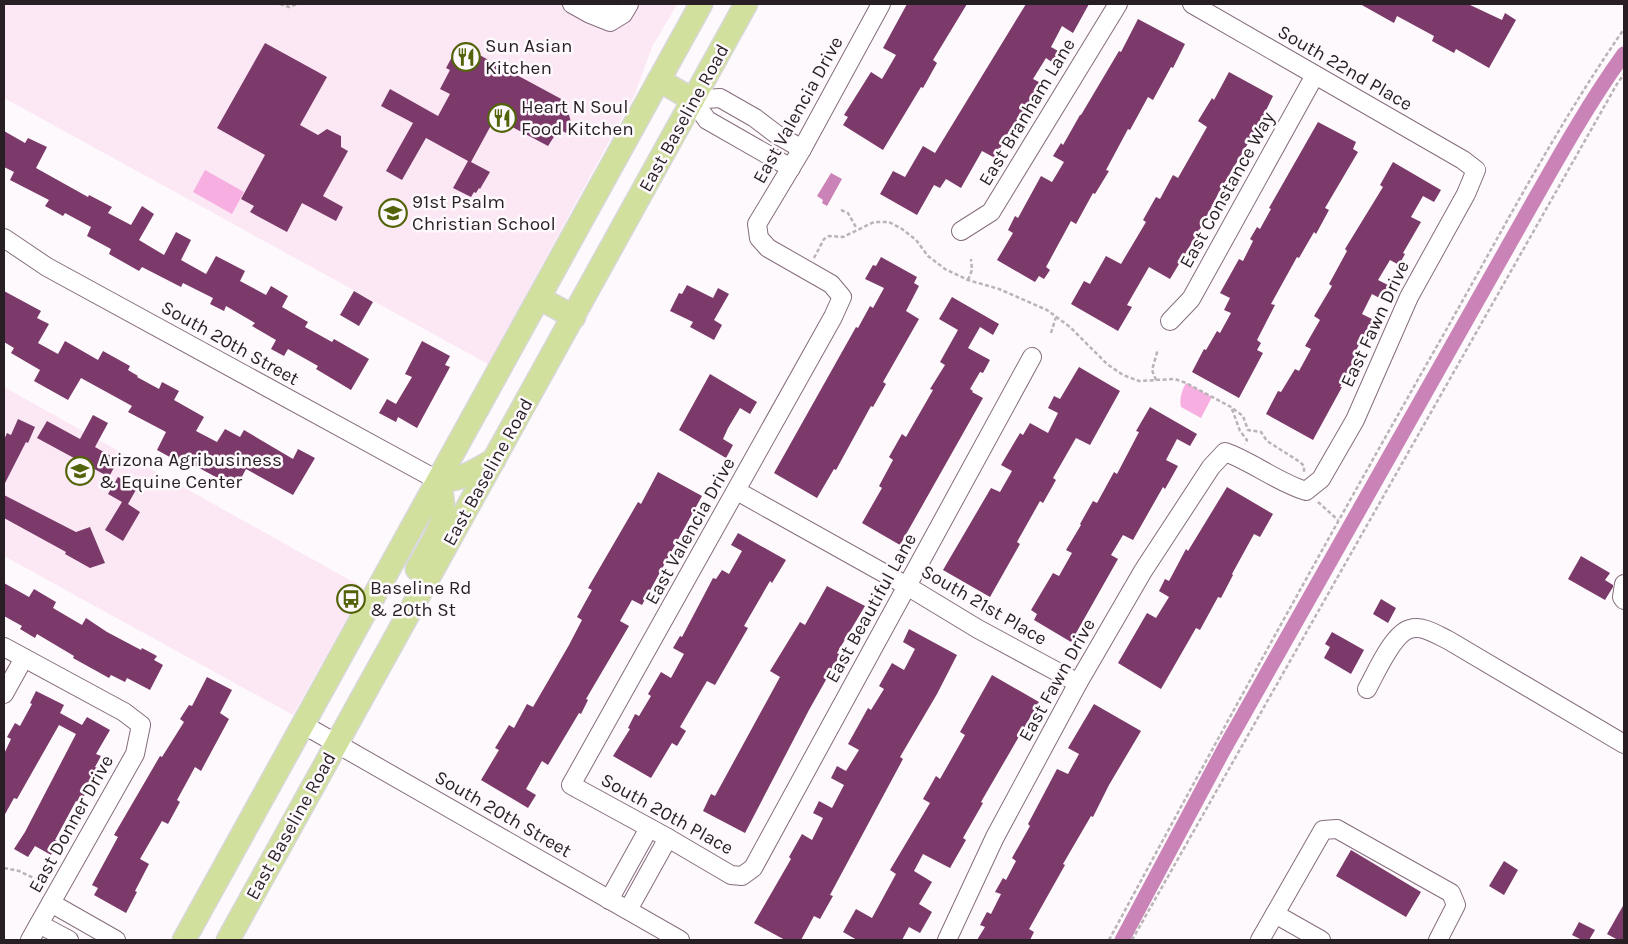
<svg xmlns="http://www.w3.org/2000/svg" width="1628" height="944" viewBox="0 0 1628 944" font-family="Karla,sans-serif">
	<rect width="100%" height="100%" fill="#fef9fc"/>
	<!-- built -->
	<g fill="#fce8f5">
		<path d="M4,4H677L652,47L635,94L488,364L4,98Z"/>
		<path d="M4,387L364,588L293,715L4,556Z"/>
	</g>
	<!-- green -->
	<g fill="#f7afe1">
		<path d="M205,170L244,192L232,214L193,192Z"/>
		<path d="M1186,383L1212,397L1201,418L1181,407C1179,399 1182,390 1186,383Z"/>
	</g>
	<!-- water -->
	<path fill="#ca83b6" d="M831,173L842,179L827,206L822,203L823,200L817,196Z"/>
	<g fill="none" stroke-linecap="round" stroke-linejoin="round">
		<!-- canal -->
		<path stroke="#ca83b6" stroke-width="15" d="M1122,940L1223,751L1528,211C1558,158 1588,104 1624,54"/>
	</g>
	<!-- building -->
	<g fill="#7b3a6a">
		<path d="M907,4H967L933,60L937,63L923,88L921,87L883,150L843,125L848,117L844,115L871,72L882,79L896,55L883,48Z"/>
		<path d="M1026,4H1089L1073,33L1062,26L1051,47L1060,52L1053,63L1046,58L1033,79L1041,83L1014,127L1012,126L995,158L982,151L961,188L946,179L940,188L934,185L917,215L880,194L893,171L905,177L923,146L935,153Z"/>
		<path d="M1360,4H1468L1502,20L1505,13L1516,20L1489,68L1456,49L1454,53L1432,41L1434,36L1397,16L1394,23Z"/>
		<path d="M1138,19L1185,44L1173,68L1171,67L1153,100L1148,97L1130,130L1128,129L1106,170L1109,171L1095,194L1093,193L1076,224L1071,221L1046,267L1050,270L1044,279L1039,276L1035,282L997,260L1013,233L1008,230L1015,216L1018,218L1041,176L1052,182L1064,162L1053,156L1061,143L1063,145L1080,115H1081L1119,51L1121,52Z"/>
		<path d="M265,43L327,77L300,125L318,135L327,129L341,136V147L348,151L323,196L343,207L336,221L302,203L287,232L250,212L254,206L241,199L265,155L217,128Z"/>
		<path d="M459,44L565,101L571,122L566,133L559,129L548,146L495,118L471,162L490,172L480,189L479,188L476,193L474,192L471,197L453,188L468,161L426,138L402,180L386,171L413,123L381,106L390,89L438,116L450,94L440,89L450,70L446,68Z"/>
		<path d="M1229,72L1273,96L1259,125L1219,192L1203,224L1170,279L1149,267L1127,305L1132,307L1118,331L1071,304L1084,281L1090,284L1106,256L1121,264L1146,222L1143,220L1156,197L1160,199L1173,175L1178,178L1207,127L1198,121L1212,98L1214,100Z"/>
		<path d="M1318,122L1356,142L1353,149L1358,152L1325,208L1329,210L1316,234L1314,232L1299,258L1297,257L1271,304L1275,305L1257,340L1261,343L1257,350L1263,353L1239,398L1192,372L1204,349L1206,350L1217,331L1220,333L1231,313L1224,310L1230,298L1220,293L1239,259L1243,261L1253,241L1250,239L1257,227L1260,229L1271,209L1269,208Z"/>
		<path d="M4,131L25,143L28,138L47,147L36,168L88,197L89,195L112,207L108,213L131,225L142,206L154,214L139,240L164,255L176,232L191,240L181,260L206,274L216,256L245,271L240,281L266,295L271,286L288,296L282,307L308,322L305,327L332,342L334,339L369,359L351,390L316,369L318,366L288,349L284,356L271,349L276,340L252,326L255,323L226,306L224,311L210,304L213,298L183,283L181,287L142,267L139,271L109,254L111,249L87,236L91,227L65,213L63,216L45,206L49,200L10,180L14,172L4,167Z"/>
		<path d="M1393,162L1441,190L1434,202L1423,196L1411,217L1421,222L1403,253L1405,254L1399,265L1390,260L1378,280L1390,286L1383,300L1372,294L1362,314L1374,320L1353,355L1356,357L1340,387H1342L1313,440L1266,414L1278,391L1281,392L1295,369L1299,371L1311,349L1305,346L1320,320L1314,316L1332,286L1329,284L1347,251L1345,249L1383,187L1380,185Z"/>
		<path d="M881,257L917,277L914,283L919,286L906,311L919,319L883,382L886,384L873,407L871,406L836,470L834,469L817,498L774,473L856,327L858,328L870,306L873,308L884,288L865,279L873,265L876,266Z"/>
		<path d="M687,285L713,298L718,288L729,294L714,320L722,325L714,340L690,327L693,322L670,311L679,293L682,294Z"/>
		<path d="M4,291L41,311L37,318L49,324L38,343L58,354L65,341L98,360L103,351L130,366L128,370L138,376L137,377L159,389L162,382L179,391L174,400L204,417L196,431L217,442L225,429L240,437L244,430L293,459L298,449L315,458L293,495L246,469L236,488L190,463L188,467L157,450L166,432L128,412L132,406L81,378L68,400L34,381L40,370L11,353L14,348L4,342Z"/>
		<path d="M354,291L373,302L359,326L340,315Z"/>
		<path d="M952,297L999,324L993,335L980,327L968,348L990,360L983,373L980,372L970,389L973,391L972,392L983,398L900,545L862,523L882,488L879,486L893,460L889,457L902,434L906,437L933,390L930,389L945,365L940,362L958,330L939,319Z"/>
		<path d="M422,341L450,356L445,365L450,367L417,428L398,417L396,422L379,413L387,399L396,404L412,377L405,374Z"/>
		<path d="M1079,367L1120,391L1090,445L1076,438L1053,478L1056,480L1043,503L1040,501L1017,542L1020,544L990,597L943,570L991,488L1000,492L1012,471L1001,465L1020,433L1023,435L1030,423L1048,433L1058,413L1048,408L1054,396L1060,399Z"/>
		<path d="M710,374L757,402L750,414L740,408L728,428L723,439L733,445L726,458L679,430Z"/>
		<path d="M1150,407L1197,434L1190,446L1177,439L1166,460L1178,466L1165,489L1163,487L1133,540L1123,535L1111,555L1118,559L1071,642L1034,620L1037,614L1031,610L1053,573L1059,576L1072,553L1066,550L1081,525L1080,524L1093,501L1097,503L1114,472L1117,474L1139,432L1136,431Z"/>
		<path d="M93,415L108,423L95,447L118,460L109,477L37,438L47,421L80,439Z"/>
		<path d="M18,419L35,427L28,443L26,442L4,485V440L7,433L11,435Z"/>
		<path d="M658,472L702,496L642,605L632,600L620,621L629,626L586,699L588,700L581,714L579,713L548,765L542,761L526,789L536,795L528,808L481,780L499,750L495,748L509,725L514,728L527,704L533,707L569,645L582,620L577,617L592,590L588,588L638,502L641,504Z"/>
		<path d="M118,477L137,488L128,504L140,512L123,541L105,530L122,502L108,494Z"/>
		<path d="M1227,487L1273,514L1260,537L1254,534L1232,574L1233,575L1221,598L1218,597L1200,630L1196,628L1161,689L1118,663L1147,613L1156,618L1169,597L1159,591L1165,579L1169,581L1186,549L1188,551Z"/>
		<path d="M4,495L76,532L90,527L105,563L90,568L65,554L66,552L4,518Z"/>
		<path d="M738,533L786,560L772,583L770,581L744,626L748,628L715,685L707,681L680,727L686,731L677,746L672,743L651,778L613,756L630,729L628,728L635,714L639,716L651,696L648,694L661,672L671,678L684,654L673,648L680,636L682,637L713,578L716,579L722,570L729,574L742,551L731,545Z"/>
		<path d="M1581,556L1610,573L1605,580L1613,585V587L1605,600L1568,579Z"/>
		<path d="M4,583L29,597L34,589L56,602L53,608L82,625L86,618L107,632L141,650L142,648L157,656L154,660L163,665L150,690L127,678L125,682L111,675L109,678L73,658L74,656L37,634L35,638L20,629L22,626L4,616Z"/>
		<path d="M827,586L865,606L837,653L840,655L809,710L745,833L703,811L711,794L715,796L721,785L780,677L770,671L800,622L805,625Z"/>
		<path d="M1381,599L1396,608L1388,623L1373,614Z"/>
		<path d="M909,629L957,655L937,694L900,757L903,759L830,895L833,896L820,919L814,916L801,940H785L754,923L791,859L789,857L802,834L812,840L823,818L813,813L819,801L832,808L844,785L831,778L837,766L846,771L859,750L848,744L868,708L871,710L884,689L879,686L892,663L904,670L915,649L903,642Z"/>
		<path d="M1332,632L1364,650L1351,674L1324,658L1330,647L1325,644Z"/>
		<path d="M992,675L1039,702L981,802L983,803L963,838L966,840L950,868L923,854L914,871L932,882L919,904L932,912L920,933L909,927L902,940H857L843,932L856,909L872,918L896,874L890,870L930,803L923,799L936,776L940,779L965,735L960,732Z"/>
		<path d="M207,677L232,690L220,713L229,719L201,771L195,767L177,800L180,802L168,824L162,821L140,859L149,864L135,891L137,892L126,913L94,895L98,888L92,885L118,837L114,835L160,756L162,757L184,722L180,719L189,705L192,706Z"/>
		<path d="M36,691L64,705L60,713L82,725L87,717L110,730L96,754L101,756L95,767L99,769L80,803L76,801L55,840L59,842L51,855L35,846L28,857L14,849L25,832L76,734L59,725L17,799L14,798L4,816V754L11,739L7,737L15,723L20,726L32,704L30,703Z"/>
		<path d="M1094,704L1141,731L1109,785L1093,817L1091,816L1063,864L1065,865L1029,929L1034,932L1030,940H977L985,927L980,925L987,912L991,914L1001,894L995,892L1003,878L1006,880L1016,861L1012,858L1030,826L1028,824L1057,769L1068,774L1079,754L1068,748Z"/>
		<path d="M1351,850L1421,892L1406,917L1336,876Z"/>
		<path d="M1504,861L1518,870L1504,895L1489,886Z"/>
		<path d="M1624,904V940H1618L1607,934Z"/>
		<path d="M1579,922L1595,930L1589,940H1582L1572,935Z"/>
	</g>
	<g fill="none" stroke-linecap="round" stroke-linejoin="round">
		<defs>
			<g id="minor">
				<path d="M572,4L590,14L610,22L623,14L629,4"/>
				<path d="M598,4L602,5L609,4"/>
				<path d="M881,4L802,149L757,224L759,238L768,248L831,284L842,297L833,317L571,785L668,838L731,875L742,876L753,868L1032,357"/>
				<path d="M791,168L707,120L693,100L720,98L755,118L776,134L802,149"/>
				<path d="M961,231L991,212L1118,4"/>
				<path d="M4,238L47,267L439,481"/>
				<path d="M1170,321L1191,299L1315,75"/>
				<path d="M737,491L907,586L978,629L1078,683"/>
				<path d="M1624,584L1622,597L1624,600"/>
				<path d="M4,647L124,712L141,725L135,754L30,940"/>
				<path d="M1367,689C1376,673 1393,633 1410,629C1423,625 1437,635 1448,640L1624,744"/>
				<path d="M4,694L24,658"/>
				<path d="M304,725L680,940"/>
				<path d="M609,900L649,828"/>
				<path d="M51,903L116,940"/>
				<path d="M628,910L668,838"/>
				<path d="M1275,914L1321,940"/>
				<path d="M39,924L69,940"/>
				<path d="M947,940L995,837L1078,683L1143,571L1211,467L1225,452C1253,462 1277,482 1306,491L1321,479L1355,420L1409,297L1466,194L1476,170L1463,160L1192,4"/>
				<path d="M1260,940L1323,830L1337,829L1451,893L1456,905L1438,940"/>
			</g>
			<g id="major">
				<path d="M659,80L693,100"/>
				<path d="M539,298L574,317"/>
				<path d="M417,569C426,552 441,532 443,512C444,502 441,491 439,481C460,481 476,470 494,460"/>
				<path d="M184,940L701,4"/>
				<path d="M228,940L746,4"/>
			</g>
		</defs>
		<!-- minor casing -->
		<use href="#minor" stroke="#856d7d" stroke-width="20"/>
		<!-- major casing -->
		<use href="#major" stroke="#d8d7d8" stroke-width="25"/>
		<!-- path -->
		<g stroke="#bab4b8" stroke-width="2.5" stroke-dasharray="4 2.5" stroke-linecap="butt">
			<path d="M280,4L289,7L297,4"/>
			<path d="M841,210L848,213L857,229"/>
			<path d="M814,258L824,239L829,236L843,237L874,222H889L902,229L916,240L928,256L945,269L968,280L999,289L1047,310L1070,327L1107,364L1123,375L1139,381L1175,379L1186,383L1231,407L1243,416L1248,430L1261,432L1267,441L1300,462L1304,466V472"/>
			<path d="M968,280L972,270L971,259"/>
			<path d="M1051,333L1056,317"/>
			<path d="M1156,380L1152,370L1158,349"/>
			<path d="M1232,409L1240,431L1247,440L1245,444"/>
			<path d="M1318,502L1338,520"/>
			<path d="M4,868L19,871L44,883"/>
			<path d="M1109,940C1216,741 1325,543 1437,346C1498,239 1554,130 1624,29"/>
			<path d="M1132,940L1617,84L1624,74"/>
		</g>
		<!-- minor -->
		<use href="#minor" stroke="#fff" stroke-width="18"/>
		<!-- major -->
		<use href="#major" stroke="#d1e19d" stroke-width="22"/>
	</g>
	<!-- icons -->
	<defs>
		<symbol id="restaurant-ring" viewBox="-11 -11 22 22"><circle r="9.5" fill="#fef9fc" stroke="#536309" stroke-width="1.5"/><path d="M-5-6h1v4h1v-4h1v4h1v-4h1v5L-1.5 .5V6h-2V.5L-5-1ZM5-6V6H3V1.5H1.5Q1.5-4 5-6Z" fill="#536309"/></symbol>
		<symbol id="school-ring" viewBox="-11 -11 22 22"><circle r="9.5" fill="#fef9fc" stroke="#536309" stroke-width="1.5"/><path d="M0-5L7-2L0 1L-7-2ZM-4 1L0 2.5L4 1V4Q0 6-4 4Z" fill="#536309"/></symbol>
		<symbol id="bus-ring" viewBox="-11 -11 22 22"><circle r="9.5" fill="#fef9fc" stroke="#536309" stroke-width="1.5"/><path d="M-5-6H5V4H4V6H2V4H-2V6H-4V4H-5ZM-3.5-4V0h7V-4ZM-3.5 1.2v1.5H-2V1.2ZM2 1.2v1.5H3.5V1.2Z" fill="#536309"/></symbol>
	</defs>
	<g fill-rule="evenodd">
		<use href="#restaurant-ring" x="450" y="41" width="32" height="32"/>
		<use href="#restaurant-ring" x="486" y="102" width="32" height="32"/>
		<use href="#school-ring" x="377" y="197" width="32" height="32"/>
		<use href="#school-ring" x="64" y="455" width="32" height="32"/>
		<use href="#bus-ring" x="335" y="583" width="32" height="32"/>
	</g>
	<g text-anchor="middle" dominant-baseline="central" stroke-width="5" stroke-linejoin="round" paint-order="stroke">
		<!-- poi labels -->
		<g font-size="19" fill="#281f25" stroke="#fef9fc" text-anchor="start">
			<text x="485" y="46">Sun Asian<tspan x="485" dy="22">Kitchen</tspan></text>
			<text x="521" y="107">Heart N Soul<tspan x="521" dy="22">Food Kitchen</tspan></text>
			<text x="412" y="202">91st Psalm<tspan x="412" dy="22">Christian School</tspan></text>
			<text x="99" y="460">Arizona Agribusiness<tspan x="99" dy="22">&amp; Equine Center</tspan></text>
			<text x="370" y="588">Baseline Rd<tspan x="370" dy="22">&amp; 20th St</tspan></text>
		</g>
		<!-- street labels -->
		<g font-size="19" fill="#281f25" stroke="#fef9fc">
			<text transform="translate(1345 68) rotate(30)">South 22nd Place</text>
			<text transform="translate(798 110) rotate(-61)">East Valencia Drive</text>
			<text transform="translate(1027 112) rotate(-59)">East Branham Lane</text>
			<text transform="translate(684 118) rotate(-61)">East Baseline Road</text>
			<text transform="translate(1227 190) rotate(-61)">East Constance Way</text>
			<text transform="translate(1375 324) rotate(-65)">East Fawn Drive</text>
			<text transform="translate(230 343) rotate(29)">South 20th Street</text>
			<text transform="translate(488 472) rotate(-61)">East Baseline Road</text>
			<text transform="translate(690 531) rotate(-61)">East Valencia Drive</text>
			<text transform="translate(984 605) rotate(30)">South 21st Place</text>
			<text transform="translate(871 608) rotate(-61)">East Beautiful Lane</text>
			<text transform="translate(1057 680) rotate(-61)">East Fawn Drive</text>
			<text transform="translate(503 814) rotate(30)">South 20th Street</text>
			<text transform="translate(667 814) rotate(29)">South 20th Place</text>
			<text transform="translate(71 824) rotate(-61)">East Donner Drive</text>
			<text transform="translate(291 826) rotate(-61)">East Baseline Road</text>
		</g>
	</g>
	<!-- border -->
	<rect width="1628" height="944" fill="none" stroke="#281f25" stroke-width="10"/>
</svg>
